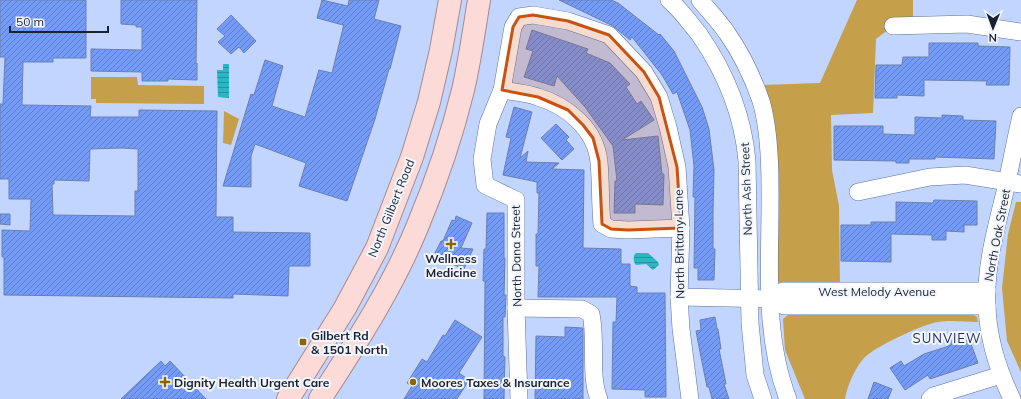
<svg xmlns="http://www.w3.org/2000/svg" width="1021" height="399" viewBox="0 0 1021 399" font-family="Mulish,sans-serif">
	<defs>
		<pattern id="water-rules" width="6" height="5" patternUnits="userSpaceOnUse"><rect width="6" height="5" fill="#2ab6c3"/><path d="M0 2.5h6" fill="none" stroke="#23949f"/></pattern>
		<pattern id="building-hatch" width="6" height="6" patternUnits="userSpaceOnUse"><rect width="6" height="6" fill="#739bf7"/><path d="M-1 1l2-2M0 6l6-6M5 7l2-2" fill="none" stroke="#5e7ec9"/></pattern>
	</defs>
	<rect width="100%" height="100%" fill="#c1d5ff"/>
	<!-- green -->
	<g fill="#c59f4a">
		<path d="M857,0H913V25L893,26L876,39L873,113L831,115L832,170L839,206L840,286L782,285L777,280L762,85L820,83Z"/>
		<path d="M91,77H137L138,85L204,86V104L96,103V99H91Z"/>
		<path d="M224,111L239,119L231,145L223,143Z"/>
		<path d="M1016,202H1021V372L1007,341L1002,288L1008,234Z"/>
		<path d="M971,313L977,317L978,322C965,322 950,320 938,322C923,324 874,347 864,358C855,368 847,386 845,399H805L785,350L783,319L788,315Z"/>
	</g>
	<!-- water -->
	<g fill="url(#water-rules)">
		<path d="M223,64H229V98L218,97L217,70H223Z"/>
		<path d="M636,253H648L658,262L659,265L653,270L646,264L636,265C633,262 633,255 636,253Z"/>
	</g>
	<!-- building -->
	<g fill="url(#building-hatch)" stroke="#6a80af" fill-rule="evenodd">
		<path d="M0,0H86V58H53V62H23L22,105L91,106L90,117H139V110L217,111L216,217H233V232L310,233V266H289L288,296L233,294V298L4,295V257H2V230L30,231L31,199H9V179H0V104H3L5,57H0ZM122,148L138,149V191H135V216L53,215L52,184H54V180L89,181L90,149Z"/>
		<path d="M121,0H197L196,64L197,63V80L168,79V81H142V72L91,71V49L142,50V27H136V25L121,24Z"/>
		<path d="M322,0L348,6L349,0H379L374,19L401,26L390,69H389L375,119L347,201L299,186L306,163L255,144L251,156V187L223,186L251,94L254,95L265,60L283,66L272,106L305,117L319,70L332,73L344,24L343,25L317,18Z"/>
		<path d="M559,0H611L618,3L659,35L660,34L674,51L702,107L709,129L714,170L713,212V249H715L714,280H698V268H694L695,197H693L694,166L690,130L677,92L673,94L662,75L632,37L630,40L613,26Z"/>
		<path d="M231,15L256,41L244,53L239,47L231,54L218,42L225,36L217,29Z"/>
		<path d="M532,30L588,49L586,53L610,63L630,84L626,87L637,104L641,101L654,120L622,140L658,136L662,174H664L663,205L635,204V213H614L615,181H617L613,146L585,107L557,76L554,86L524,77L533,51L526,49Z"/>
		<path d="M929,43H978V46L1010,47L1009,85H986L987,81L924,80V96L897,95V98H875L876,65H902L903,57H929Z"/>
		<path d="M514,107L532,112L520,158L528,151L526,162L559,163L552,169L584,170L583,248L621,249V264H630V286L637,287V293H665L666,397H645V390L612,389L613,322H616L617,297H538L539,266H536V234H538L539,193H537V182L503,175L511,138L506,137Z"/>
		<path d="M942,115L963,116V120L996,121L994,159L935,157V159H909V163H896V161L834,160V126H883V134L915,135V117L942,118Z"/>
		<path d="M556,124L569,137L566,140L574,149L562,160L541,138Z"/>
		<path d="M934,200L977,201V225H964V232L946,231V240H932V235L891,234V262L841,261V225H871V222H896V202L933,203Z"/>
		<path d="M487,213H504V258H505L504,295H506L505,317H503V356L505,357L504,399H484L485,281H483L484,249H486Z"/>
		<path d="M0,214H10V225L0,224Z"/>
		<path d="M456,216L472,223L461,248L473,249L464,269L438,258L439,255L435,253L441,241H443L452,220L455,221Z"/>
		<path d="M715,317L717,329H718L721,349H719L726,384H724L729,399H712L709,387H707L700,352L696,331L701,330L700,320Z"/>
		<path d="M455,320L482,337L459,373L469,380L457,399H404L412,386L407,383L422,359L427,362L443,335L445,336Z"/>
		<path d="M565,327L583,328V399H535L536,336L565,337Z"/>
		<path d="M967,333L978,363L930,379L928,375L905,390L890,368L901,361L904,366L924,354L949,346L946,340Z"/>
		<path d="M161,361L165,366L170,361L206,399H121Z"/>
		<path d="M874,382L892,389L888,399H868Z"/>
	</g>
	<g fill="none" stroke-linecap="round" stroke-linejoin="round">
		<defs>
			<g id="minor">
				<path d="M669,0C681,10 689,22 699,34C726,73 743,115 747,161L750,323L755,375L763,399"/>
				<path d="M700,0C709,11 719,21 727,33C741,53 753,78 761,101C769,128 770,160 770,188C771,258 762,332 788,399"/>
				<path d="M893,26L967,24L1021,32"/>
				<path d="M502,90C514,92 527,93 538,97C568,106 596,130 599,162C601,183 600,203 602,224L611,229L628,230L681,228"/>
				<path d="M858,192L930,177L965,175L1021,184"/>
				<path d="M679,297L770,299L784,306H987"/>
				<path d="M770,299L783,291H987"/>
				<path d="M516,308L582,309L591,314C597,341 589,375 599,399"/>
				<path d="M519,399L516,308V200L485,185L482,159L488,124L502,90L513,27L519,17L533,15L568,21L609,35L644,72L659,97L668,127L677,167L681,228L679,297L681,329L690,399"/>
				<path d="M930,399L933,396L1001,375"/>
				<path d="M1012,399C998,370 988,339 987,306C985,269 995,232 1004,196C1010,169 1015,142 1021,116"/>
			</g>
			<g id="major">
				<path d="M288,399L345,308L377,248L412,157L429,102L441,50L450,0"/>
				<path d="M320,399C356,343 393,287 418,225C436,182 452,135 463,90C470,60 474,30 479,0"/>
			</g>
		</defs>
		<!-- minor casing -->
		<use href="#minor" stroke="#5c71a0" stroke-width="18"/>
		<!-- major casing -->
		<use href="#major" stroke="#ab898d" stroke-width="24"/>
		<!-- minor -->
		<use href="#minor" stroke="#fff" stroke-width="17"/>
		<!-- major -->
		<use href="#major" stroke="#fbdad7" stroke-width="22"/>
	</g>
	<!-- marked area -->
	<path fill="#c95112" fill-opacity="0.2" stroke="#c95112" stroke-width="3" stroke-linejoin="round" d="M533,15L568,21L609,35L644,72L659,97L677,167L681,228L628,230L611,229L602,224L599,161L593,138L583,125L568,110L538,97L502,90L513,27L519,17Z"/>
	<!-- markers -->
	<g fill="#896603" stroke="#f3f6fb" stroke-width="1.5">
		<path d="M449 238h4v4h4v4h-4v4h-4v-4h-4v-4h4z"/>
		<rect x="299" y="338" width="8" height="8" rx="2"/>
		<path d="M163 376h4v4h4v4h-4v4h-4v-4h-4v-4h4z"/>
		<circle cx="413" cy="382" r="4"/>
	</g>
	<g text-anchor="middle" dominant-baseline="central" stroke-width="4" stroke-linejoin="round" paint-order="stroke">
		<!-- street labels -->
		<g font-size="12" fill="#192235" stroke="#f3f6fb">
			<text transform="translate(746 189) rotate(-92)">North Ash Street</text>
			<text transform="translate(391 208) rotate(-68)">North Gilbert Road</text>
			<text transform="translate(997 235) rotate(-79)">North Oak Street</text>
			<text transform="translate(679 244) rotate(-91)">North Brittany Lane</text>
			<text transform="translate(516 256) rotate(-91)">North Dana Street</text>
			<text x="877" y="291">West Melody Avenue</text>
		</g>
		<!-- poi labels -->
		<g font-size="12" font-weight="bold" fill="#192235" stroke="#f3f6fb" text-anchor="start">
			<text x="451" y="258" text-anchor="middle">Wellness<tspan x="451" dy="14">Medicine</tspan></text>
			<text x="311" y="335">Gilbert Rd<tspan x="311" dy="14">&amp; 1501 North</tspan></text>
			<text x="174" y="382">Dignity Health Urgent Care</text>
			<text x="421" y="382">Moores Taxes &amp; Insurance</text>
		</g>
		<!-- neighbourhood labels -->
		<g font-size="13" letter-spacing="1" fill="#20325c" stroke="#f3f6fb">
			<text x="947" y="338">SUNVIEW</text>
		</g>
	</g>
	<!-- north arrow -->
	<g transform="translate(993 28) rotate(181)" stroke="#f3f6fb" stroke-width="3" paint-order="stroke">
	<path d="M0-3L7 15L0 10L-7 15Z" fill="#192235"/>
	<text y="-6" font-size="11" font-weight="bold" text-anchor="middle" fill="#192235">N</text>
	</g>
	<!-- scale -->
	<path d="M10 26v6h98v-6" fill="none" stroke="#192235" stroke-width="2"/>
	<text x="16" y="26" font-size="12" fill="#192235" stroke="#f3f6fb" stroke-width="3" paint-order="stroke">50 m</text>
</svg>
